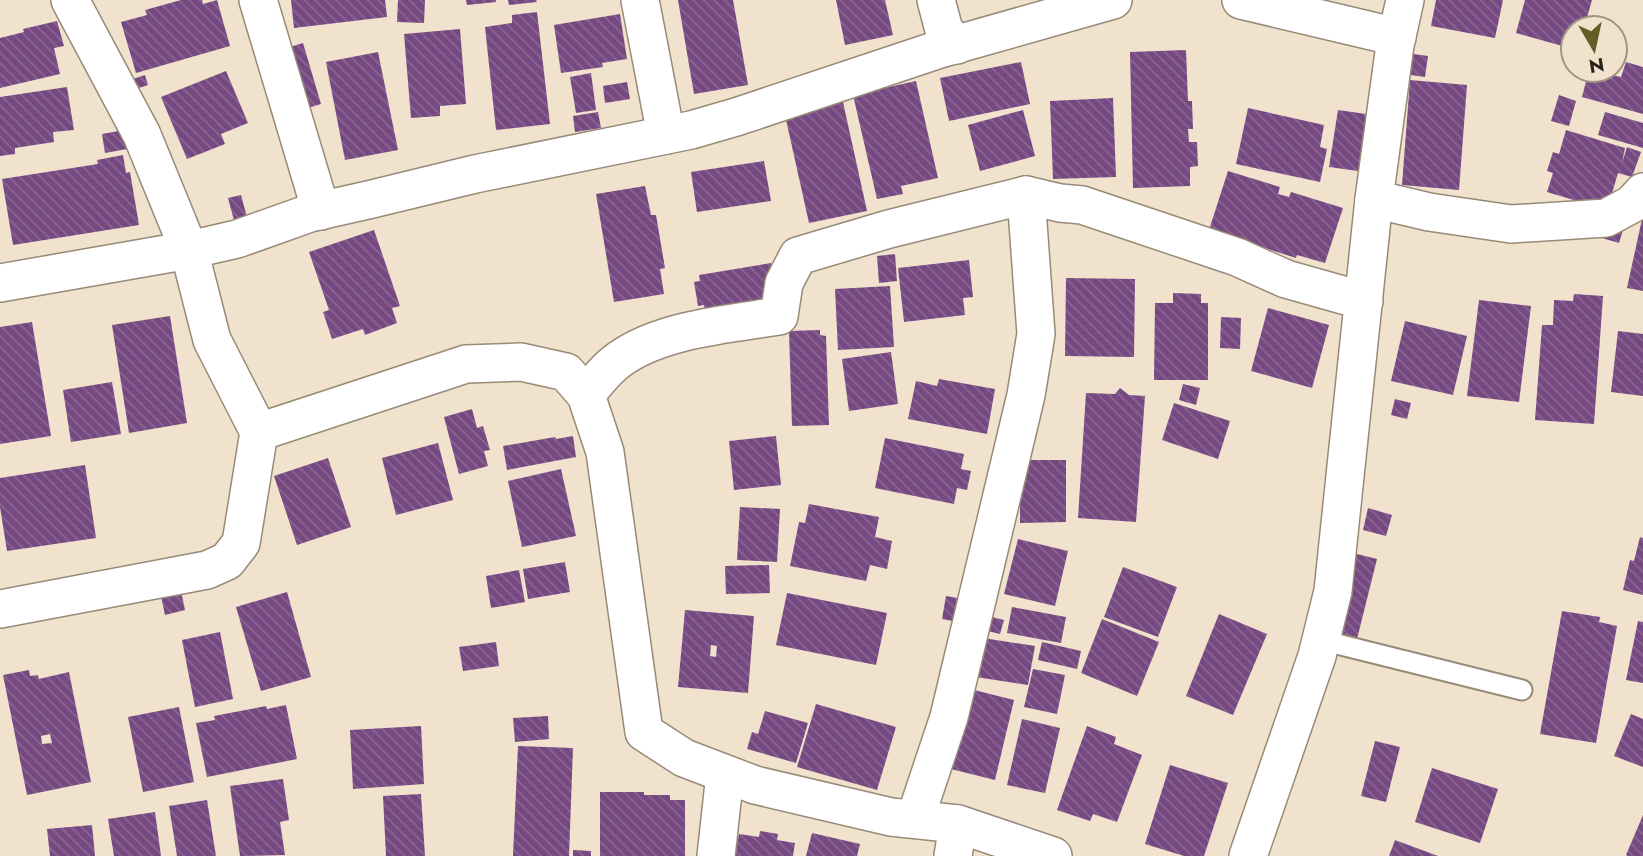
<svg xmlns="http://www.w3.org/2000/svg" width="1643" height="856" viewBox="0 0 1643 856" font-family="Jost,sans-serif">
	<defs>
		<pattern id="building-back-hatch" width="6" height="6" patternUnits="userSpaceOnUse" patternTransform="scale(1.75)"><rect width="6" height="6" fill="#774982"/><path d="M-1 5l2 2M0 0l6 6M5-1l2 2" fill="none" stroke="#896690"/></pattern>
	</defs>
	<rect width="100%" height="100%" fill="#f0e2cd"/>
	<!-- building -->
	<g fill="url(#building-back-hatch)" fill-rule="evenodd">
		<path d="M181,0H202L203,4L217,0L230,46L136,73L121,22L147,15L145,10Z"/>
		<path d="M291,0H385L387,17L294,28Z"/>
		<path d="M398,0H425L424,23L397,22Z"/>
		<path d="M466,0H496V2L467,5Z"/>
		<path d="M508,0H536L537,2L509,5Z"/>
		<path d="M678,0H733L748,85L694,94Z"/>
		<path d="M836,0H885L893,35L845,45Z"/>
		<path d="M1436,0H1503L1495,38L1431,26Z"/>
		<path d="M1525,0H1592L1584,28H1573V49L1516,33Z"/>
		<path d="M537,12L550,124L496,130L485,27L512,23V15Z"/>
		<path d="M620,14L627,59L602,63L603,67L561,73L554,25Z"/>
		<path d="M57,21L64,46L54,48L60,74L0,88V38L24,32L23,29Z"/>
		<path d="M460,29L466,104L440,106V116L411,118L404,34Z"/>
		<path d="M303,43L321,104L298,111L280,50Z"/>
		<path d="M1186,50L1188,101H1192L1193,129H1188L1189,142H1197L1198,166L1190,167V186L1133,188L1130,52Z"/>
		<path d="M378,52L398,150L345,160L326,62Z"/>
		<path d="M1406,53L1428,56L1425,77L1403,74Z"/>
		<path d="M1021,62L1030,104L949,121L940,78Z"/>
		<path d="M1626,62L1643,67V114L1582,97L1589,70L1621,77Z"/>
		<path d="M226,71L248,123L221,134L225,144L187,159L161,97Z"/>
		<path d="M591,73L596,110L576,113L570,77Z"/>
		<path d="M145,75L148,85L136,89L133,79Z"/>
		<path d="M1410,80L1467,85L1459,190L1402,185Z"/>
		<path d="M916,81L938,178L901,186L903,194L877,199L853,95Z"/>
		<path d="M627,82L630,99L605,103L603,86Z"/>
		<path d="M67,87L74,130L53,132L54,142L15,148V154L0,156V97Z"/>
		<path d="M1559,95L1576,101L1569,126L1551,121Z"/>
		<path d="M1113,98L1116,177L1053,179L1050,101Z"/>
		<path d="M843,102L867,211L809,223L785,115Z"/>
		<path d="M1248,108L1324,125L1320,147L1327,149L1320,182L1236,164Z"/>
		<path d="M1023,110L1035,156L980,171L968,125Z"/>
		<path d="M1338,110L1373,115L1365,172L1329,167Z"/>
		<path d="M598,112L601,128L575,132L573,116Z"/>
		<path d="M1605,112L1643,123V148L1598,135Z"/>
		<path d="M124,130L127,149L105,153L102,134Z"/>
		<path d="M1566,130L1625,148L1622,163L1627,147L1641,152L1632,177L1618,173L1607,210L1547,192L1553,173L1547,171L1553,152L1559,154Z"/>
		<path d="M123,155L126,173L130,172L139,225L13,245L2,179L98,164L97,160Z"/>
		<path d="M764,161L771,201L697,212L691,172Z"/>
		<path d="M1228,171L1280,187L1278,194L1289,197L1291,192L1343,208L1325,263L1297,255L1296,258L1209,230Z"/>
		<path d="M645,186L651,215H656L665,268L660,269L664,294L614,302L596,194Z"/>
		<path d="M241,195L248,221L235,224L228,198Z"/>
		<path d="M1642,219L1643,220V291L1627,288Z"/>
		<path d="M1624,227L1619,243L1595,236Z"/>
		<path d="M374,230L400,306L392,308L397,323L365,335L363,329L332,339L323,312L329,310L309,252Z"/>
		<path d="M895,254L897,281L879,283L877,256Z"/>
		<path d="M969,260L973,297L963,298L965,315L904,322L898,268Z"/>
		<path d="M771,263L777,301L705,313L704,305L698,306L694,282L700,281L699,275Z"/>
		<path d="M1066,278L1135,279L1134,357L1065,356Z"/>
		<path d="M890,286L894,347L838,350L835,289Z"/>
		<path d="M1173,293L1201,294V303H1208V380H1154L1155,303H1173Z"/>
		<path d="M1574,294L1603,296L1594,424L1535,420L1542,325H1553L1554,300L1573,301Z"/>
		<path d="M1479,300L1531,306L1519,402L1467,396Z"/>
		<path d="M1268,308L1329,325L1312,388L1251,371Z"/>
		<path d="M170,316L187,423L129,433L112,325Z"/>
		<path d="M1221,317L1241,318L1240,349L1220,348Z"/>
		<path d="M1405,321L1467,336L1453,395L1391,381Z"/>
		<path d="M32,322L51,436L0,444V327Z"/>
		<path d="M820,330V335L826,336L829,425L792,426L789,331Z"/>
		<path d="M1618,331L1643,334V396L1611,392Z"/>
		<path d="M891,352L898,404L849,411L842,359Z"/>
		<path d="M939,379L995,389L987,434L908,419L916,381L937,386Z"/>
		<path d="M112,382L121,434L71,442L63,390Z"/>
		<path d="M1183,384L1200,388L1196,405L1179,400Z"/>
		<path d="M1120,388L1129,395L1145,396L1136,522L1078,518L1086,393L1115,394Z"/>
		<path d="M1395,399L1411,403L1407,419L1391,415Z"/>
		<path d="M1174,403L1230,421L1218,459L1162,440Z"/>
		<path d="M472,409L477,428L483,426L490,450L484,451L488,466L459,474L444,417Z"/>
		<path d="M573,436L576,457L507,470L503,446L555,437L556,439Z"/>
		<path d="M776,436L781,485L734,490L729,441Z"/>
		<path d="M885,438L964,454L961,469L971,471L967,490L957,488L954,504L875,488Z"/>
		<path d="M438,443L453,500L396,515L382,458Z"/>
		<path d="M328,458L351,527L297,545L274,476Z"/>
		<path d="M1020,460H1066V522L1020,523Z"/>
		<path d="M85,465L96,538L7,551L0,507V478Z"/>
		<path d="M561,469L576,536L522,547L508,481Z"/>
		<path d="M809,504L879,517L875,537L892,541L887,569L870,565L866,581L790,566L799,522L805,523Z"/>
		<path d="M740,507L780,509L777,562L737,560Z"/>
		<path d="M1368,508L1392,515L1386,536L1363,530Z"/>
		<path d="M1640,537L1643,538V595L1623,590L1630,560L1634,561Z"/>
		<path d="M1018,539L1068,551L1055,606L1004,594Z"/>
		<path d="M1353,553L1377,559L1356,643L1331,636Z"/>
		<path d="M565,562L570,592L528,599L523,569Z"/>
		<path d="M769,565L770,593L726,594L725,566Z"/>
		<path d="M1123,567L1177,587L1158,637L1104,617Z"/>
		<path d="M519,570L525,602L491,608L486,576Z"/>
		<path d="M181,591L185,610L165,615L161,596Z"/>
		<path d="M287,592L311,677L261,691L236,607Z"/>
		<path d="M787,593L887,613L876,665L776,645Z"/>
		<path d="M946,596L963,599L958,622L942,619Z"/>
		<path d="M1012,607L1066,617L1061,643L1007,633Z"/>
		<path d="M685,610L754,616L748,693L678,687ZM711,645L717,646L716,657L710,656Z"/>
		<path d="M1562,611L1600,617L1599,622L1617,626L1596,743L1540,734Z"/>
		<path d="M1219,614L1267,634L1233,715L1186,696Z"/>
		<path d="M984,615L1004,620L1000,634L980,629Z"/>
		<path d="M1102,619L1159,642L1137,696L1081,673Z"/>
		<path d="M1638,621L1643,622V683L1626,680Z"/>
		<path d="M220,632L233,699L195,707L182,640Z"/>
		<path d="M983,638L1035,646L1028,685L976,677Z"/>
		<path d="M496,642L499,666L463,671L459,647Z"/>
		<path d="M1042,642L1081,651L1077,669L1038,660Z"/>
		<path d="M1033,669L1065,675L1057,714L1024,707Z"/>
		<path d="M29,670L30,676L38,675L39,679L69,672L91,782L27,795L3,675ZM50,734L52,743L42,744L41,736Z"/>
		<path d="M970,689L1014,700L995,780L943,767Z"/>
		<path d="M816,704L896,727L877,790L797,767Z"/>
		<path d="M286,705L297,759L207,777L196,723L215,720L214,716L266,706L267,709Z"/>
		<path d="M179,707L194,782L143,792L128,717Z"/>
		<path d="M765,711L808,723L796,763L747,749L752,732L758,734Z"/>
		<path d="M1631,714L1643,719V767L1614,756Z"/>
		<path d="M548,716L549,739L515,742L513,718Z"/>
		<path d="M1022,719L1060,728L1045,793L1007,785Z"/>
		<path d="M421,726L424,784L353,789L350,730Z"/>
		<path d="M1087,726L1116,737L1114,744L1142,755L1117,822L1093,814L1090,821L1057,810Z"/>
		<path d="M1375,741L1400,747L1386,802L1361,796Z"/>
		<path d="M518,746L573,748L569,856H513Z"/>
		<path d="M1170,765L1228,783L1204,856H1184L1145,844Z"/>
		<path d="M1432,768L1498,789L1480,843L1415,822Z"/>
		<path d="M283,779L289,820L280,822L285,855L240,856L230,786Z"/>
		<path d="M600,792H644V795H670V800H685V856H600Z"/>
		<path d="M421,794L425,856H386L383,796Z"/>
		<path d="M207,800L216,856H177L169,806Z"/>
		<path d="M155,812L161,856H114L108,819Z"/>
		<path d="M1643,815V856H1628L1626,855Z"/>
		<path d="M92,825L95,856H50L47,829Z"/>
		<path d="M760,831L778,834L777,840L795,843L793,856H735L739,834L759,837Z"/>
		<path d="M812,833L860,844L857,856H806Z"/>
		<path d="M1395,840L1438,856H1389Z"/>
		<path d="M573,850L591,851V856H573Z"/>
	</g>
	<g fill="none" stroke-linecap="round" stroke-linejoin="round">
		<defs>
			<path id="lane" d="M1321,640L1522,690"/>
			<g id="street">
				<path d="M258,0L321,211"/>
				<path d="M640,0L666,135"/>
				<path d="M936,0L944,30L957,45"/>
				<path d="M1241,0L1397,37"/>
				<path d="M1374,199L1429,212L1511,224L1606,218L1632,204L1643,192"/>
				<path d="M0,283L189,250L142,135L70,0"/>
				<path d="M586,395C596,382 607,368 620,359C662,329 729,324 779,316L784,283L798,256L889,229L1026,195L1060,203L1082,205L1237,257L1286,279L1364,301"/>
				<path d="M259,432L466,364L521,362L566,372L586,395L605,452L644,732L684,758L755,785L891,817L958,824L1053,856"/>
				<path d="M0,609L207,570L227,561L241,543L259,432L212,340L189,250L237,239L310,213L368,200L475,174L691,130L736,117L940,49L1113,0"/>
				<path d="M915,819L949,717L1026,395L1036,334L1026,195"/>
				<path d="M716,856L725,774"/>
				<path d="M953,856L958,824"/>
				<path d="M1248,856L1317,656L1333,591L1374,199L1395,45L1405,0"/>
			</g>
		</defs>
		<!-- lane casing -->
		<use href="#lane" stroke="#988a77" stroke-width="23"/>
		<!-- street casing -->
		<use href="#street" stroke="#988a77" stroke-width="40"/>
		<!-- lane -->
		<use href="#lane" stroke="#fff" stroke-width="19"/>
		<!-- street -->
		<use href="#street" stroke="#fff" stroke-width="37"/>
	</g>
	<!-- north arrow -->
	<g transform="translate(1594 49) rotate(171)"><circle r="33" fill="#f0e2cd" stroke="#a09585" stroke-width="2"/>
	<path d="M0-5L12 26L0 18L-12 26Z" fill="#655b27"/>
	<text y="-10" font-size="19" font-weight="bold" text-anchor="middle" fill="#27221a">N</text>
	</g>
</svg>
